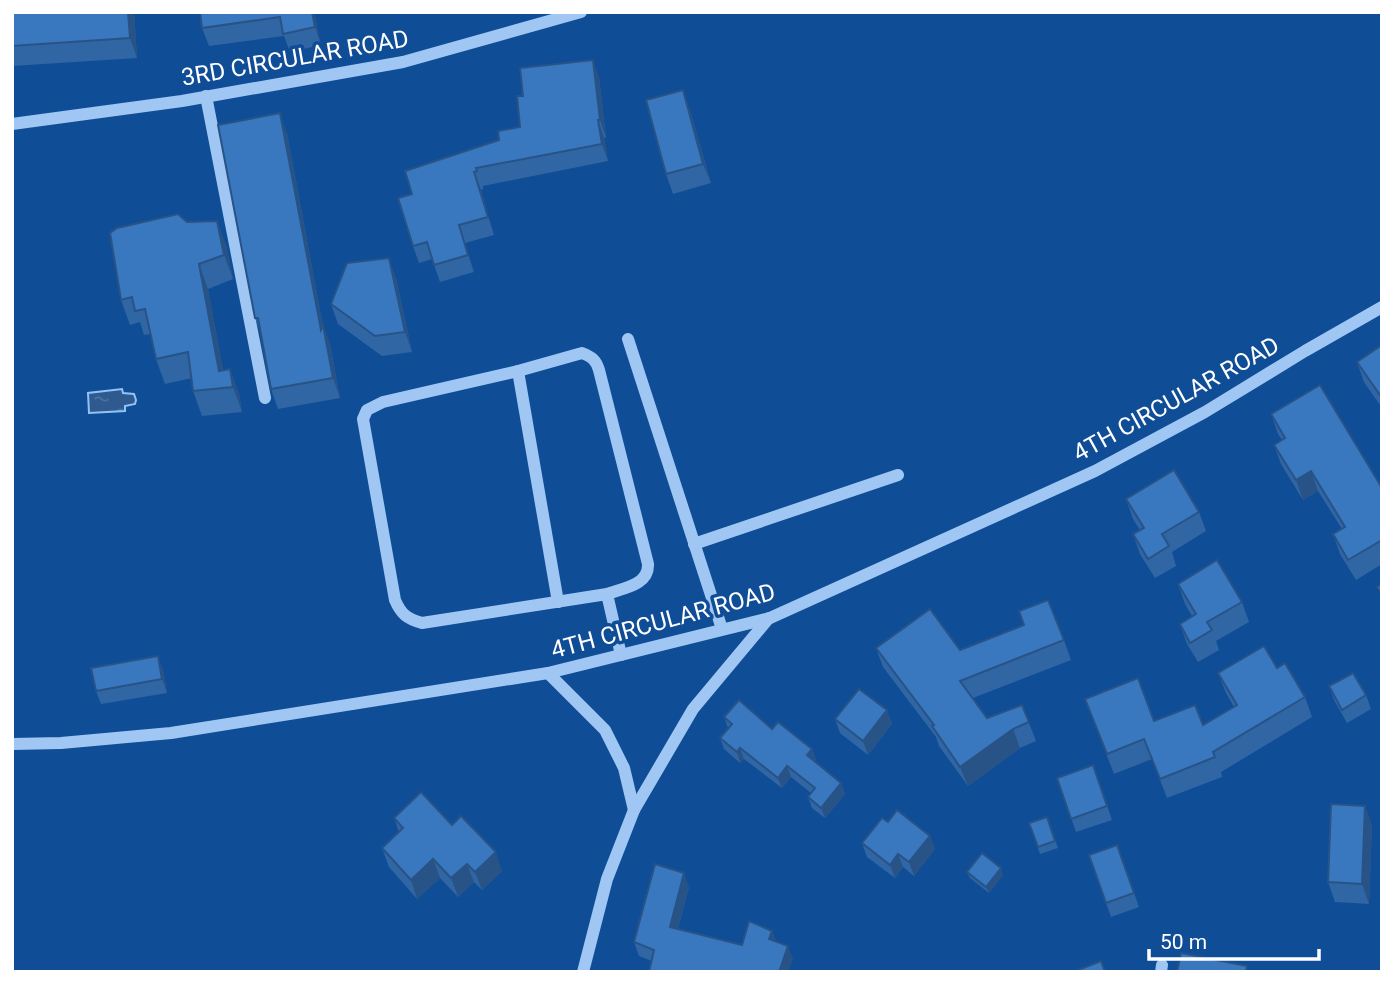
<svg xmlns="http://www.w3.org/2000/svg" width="1394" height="984" viewBox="0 0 1394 984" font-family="Roboto,sans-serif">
	<defs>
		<pattern id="water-ripples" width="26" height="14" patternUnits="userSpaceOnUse" patternTransform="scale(1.75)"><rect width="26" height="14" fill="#2e5a90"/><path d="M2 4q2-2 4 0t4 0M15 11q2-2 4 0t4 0" fill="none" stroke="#4d73a1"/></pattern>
	</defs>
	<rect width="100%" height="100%" fill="#104d97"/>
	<!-- water -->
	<path fill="url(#water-ripples)" stroke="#91c3f7" stroke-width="2" d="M122,389L123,393L134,394L136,400L135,404L125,406V411L89,413L88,393Z"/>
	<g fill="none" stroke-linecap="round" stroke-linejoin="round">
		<!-- minor -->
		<g stroke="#a0c7f4" stroke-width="12">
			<path d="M206,96L265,398"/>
			<path d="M12,124L182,101L403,62L581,12"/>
			<path d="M628,339L722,629"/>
			<path d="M518,371L558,602"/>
			<path d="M694,544L898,475"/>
			<path d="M607,594C624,588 649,585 648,564L599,370C596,360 592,357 582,353L518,371L383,402L367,410L363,419L395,600C401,614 407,619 422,623L607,594L621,655"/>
			<path d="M548,673L605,730L624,768L634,810"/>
			<path d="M12,744L61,743L171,733L548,673L770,618L1095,471L1205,412L1305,351L1382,307"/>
			<path d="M583,972L607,879L634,810L693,709L769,618"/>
			<path d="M1161,972L1162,965"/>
		</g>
	</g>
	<!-- wall -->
	<g fill="#3166a4">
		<path d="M12,12H134L137,58L12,66Z"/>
		<path d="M200,12H314L321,45L290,52L284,36L209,46L202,28Z"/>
		<path d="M599,77L606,138H604L608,161L483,186V189L481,190L494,235L465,243L474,272L440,282L432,259L419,263L413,246L412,194Z"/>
		<path d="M690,110L711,183L673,194L666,174Z"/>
		<path d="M287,133L323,326L330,344L340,398L278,409L271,389L262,336L255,318Z"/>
		<path d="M187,222L226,245L233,279L208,289L223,370L230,369L239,394L242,412L202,416L193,391L192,378L165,384L156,359L151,334L144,335L140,322L130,325L121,300Z"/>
		<path d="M396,278L412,352L382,356L338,324L331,304Z"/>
		<path d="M1382,345V408L1364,382L1357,362Z"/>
		<path d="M1271,414L1382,488V564L1356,580L1340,554L1333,534L1342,529L1318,491L1303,500L1281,464L1274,445L1282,440L1278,434Z"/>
		<path d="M1126,499L1199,512L1206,531L1172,552L1176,566L1155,578L1140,554L1133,534L1140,530L1133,519Z"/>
		<path d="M1178,584L1242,602L1249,622L1216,641L1219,650L1198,662L1187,644L1180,624L1192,616L1185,604Z"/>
		<path d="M1064,640L1071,660L973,698L987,718L1022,705L1036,741L1020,748L968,786L939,746L936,737L883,667L876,648L960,650Z"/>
		<path d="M1277,668L1305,697L1312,717L1221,772L1222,777L1167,798L1152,759L1114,774L1085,699L1154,721L1203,725L1234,707L1226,693L1218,673Z"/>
		<path d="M163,670L167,693L101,704L96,691Z"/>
		<path d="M1329,686L1366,695L1371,709L1347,723L1334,700Z"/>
		<path d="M887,710L892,724L868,755L840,733L835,719Z"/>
		<path d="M724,717L772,729L812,749L816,760L814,762L841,783L845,794L825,818L812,808L808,797L811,793L791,777L782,788L744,759L740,763L724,749L720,738L728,728Z"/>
		<path d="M1093,765L1112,820L1076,832L1057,778Z"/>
		<path d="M1365,806L1372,826L1369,904L1335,902L1328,882Z"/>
		<path d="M1047,817L1058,848L1040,854L1029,823Z"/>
		<path d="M394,818L452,825L502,871L482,890L474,882L458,897L440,878L417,899L389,867L382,848L399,832Z"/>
		<path d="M888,822L930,836L935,849L914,876L903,867L895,878L867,857L862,843Z"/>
		<path d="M1117,845L1139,907L1111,917L1089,855Z"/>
		<path d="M967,872L1003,875L989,893L970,878Z"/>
		<path d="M689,887L678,929L742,945L772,931L776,942L793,959L652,961L639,956L634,942Z"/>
	</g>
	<!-- shaded-wall -->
	<g fill="#285386">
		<path d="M128,12H134L137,58L130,38Z"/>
		<path d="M312,12H314L321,45L315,27Z"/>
		<path d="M593,60L599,77L606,138L600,120Z"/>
		<path d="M683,90L690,110L711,183L703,164Z"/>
		<path d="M280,113L287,133L323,326L330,344L340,398L333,378L321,330Z"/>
		<path d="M598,120L604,138L608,161L602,144Z"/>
		<path d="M474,172L481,190L494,235L488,217Z"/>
		<path d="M217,221L226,245L233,279L224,255Z"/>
		<path d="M459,225L465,243L474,272L468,255Z"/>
		<path d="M389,258L396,278L412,352L405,332Z"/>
		<path d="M199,264L208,289L227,388L219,371Z"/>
		<path d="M230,369L239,394L242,412L233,387Z"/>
		<path d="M1311,471L1318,491L1303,500L1296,480Z"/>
		<path d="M158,656L163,670L167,693L162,679Z"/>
		<path d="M887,710L892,724L868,755L863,741Z"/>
		<path d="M1013,729L1020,748L968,786L960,767Z"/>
		<path d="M740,748L744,759L740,763L737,752Z"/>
		<path d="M812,749L816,760L811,766L807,755Z"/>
		<path d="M787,766L791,777L782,788L778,778Z"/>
		<path d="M841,783L845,794L825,818L821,808Z"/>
		<path d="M1365,806L1372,826L1369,904L1362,884Z"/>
		<path d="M930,836L935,849L914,876L909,862Z"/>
		<path d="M496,852L502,871L482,890L475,872Z"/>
		<path d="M898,854L903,867L895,878L890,865Z"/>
		<path d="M433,859L440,878L417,899L411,880Z"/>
		<path d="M467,864L474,882L458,897L451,878Z"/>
		<path d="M1001,868L1003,875L989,893L986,887Z"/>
		<path d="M684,873L689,887L675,940L670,927Z"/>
		<path d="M772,931L777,945L769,939Z"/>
		<path d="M788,946L793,959L788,972H779Z"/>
	</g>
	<!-- building -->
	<g fill="#3977bf" stroke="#285386" stroke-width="2">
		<path d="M12,12H128L130,38L12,46Z"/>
		<path d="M200,12H312L315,27L283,34L280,17L202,28Z"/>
		<path d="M593,60L600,120H598L602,144L476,168L477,171L474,172L488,217L459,225L468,255L434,265L427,242L413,246L398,198L412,194L405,171L499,140L498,131L520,127L517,96H523L520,68Z"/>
		<path d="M683,90L703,164L666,174L646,100Z"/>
		<path d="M280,113L321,330L323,325L333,378L271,389L258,318H255L218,125Z"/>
		<path d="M178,214L187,222L217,221L224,255L199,264L219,371L230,369L233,387L193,391L188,352L156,359L145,309L135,311L132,297L121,300L110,233L117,228Z"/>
		<path d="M389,258L405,332L375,336L331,304L347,263Z"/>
		<path d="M1382,345V398L1357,362Z"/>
		<path d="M1320,385L1382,488V540L1348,560L1333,534L1345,527L1311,471L1296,480L1274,445L1285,438L1271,414Z"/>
		<path d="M1174,470L1199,512L1162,534L1169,546L1148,559L1133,534L1144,528L1126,499Z"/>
		<path d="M1217,560L1242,602L1207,622L1212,630L1190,643L1180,624L1196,614L1178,584Z"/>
		<path d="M1382,584V594L1377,587Z"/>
		<path d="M1048,600L1064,640L960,681L987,718L1022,705L1029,722L1013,729L960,767L932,726L934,725L876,648L930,609L960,650L1024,625L1019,611Z"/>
		<path d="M1264,646L1277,668L1285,663L1305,697L1213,752L1215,757L1160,779L1144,739L1107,754L1085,699L1138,678L1154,721L1195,705L1203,725L1237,705L1218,673Z"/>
		<path d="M158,656L162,679L96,691L91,668Z"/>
		<path d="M1353,673L1366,695L1342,710L1329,686Z"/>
		<path d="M859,689L887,710L863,741L835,719Z"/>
		<path d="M739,700L772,729L778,722L812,749L807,755L841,783L821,808L808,797L815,788L787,766L778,778L740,748L737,752L720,738L732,724L724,717Z"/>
		<path d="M1093,765L1107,806L1071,819L1057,778Z"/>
		<path d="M421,792L452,825L461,816L496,852L475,872L467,864L451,878L433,859L411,880L382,848L403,828L394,818Z"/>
		<path d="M1331,804L1365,806L1362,884L1328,882Z"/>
		<path d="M897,810L930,836L909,862L898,854L890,865L862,843L882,818L888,822Z"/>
		<path d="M1047,817L1055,841L1038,847L1029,823Z"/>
		<path d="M1117,845L1134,893L1106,903L1089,855Z"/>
		<path d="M982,853L1001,868L986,887L967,872Z"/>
		<path d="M655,864L684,873L670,927L742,945L749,921L772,931L769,939L788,946L779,972H649L654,950L634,942Z"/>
		<path d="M1181,953L1247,966L1246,972H1177Z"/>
		<path d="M1101,961L1105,972H1073Z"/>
	</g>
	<g text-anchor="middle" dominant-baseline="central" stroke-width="7" stroke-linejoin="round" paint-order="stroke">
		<!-- street labels -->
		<g font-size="24" fill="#fff" stroke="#104d97">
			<text transform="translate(295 58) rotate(-10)">3RD CIRCULAR ROAD</text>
			<text transform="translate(1176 399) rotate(-29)">4TH CIRCULAR ROAD</text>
			<text transform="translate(663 621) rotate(-15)">4TH CIRCULAR ROAD</text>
		</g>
	</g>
	<!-- border -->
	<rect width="1394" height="984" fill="none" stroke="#ffffff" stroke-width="28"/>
	<!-- scale -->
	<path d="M1149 949v10h170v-10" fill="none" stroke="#ffffff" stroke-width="3.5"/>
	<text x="1160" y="949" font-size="21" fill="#ffffff" stroke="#104d97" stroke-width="5" paint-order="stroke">50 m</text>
</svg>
